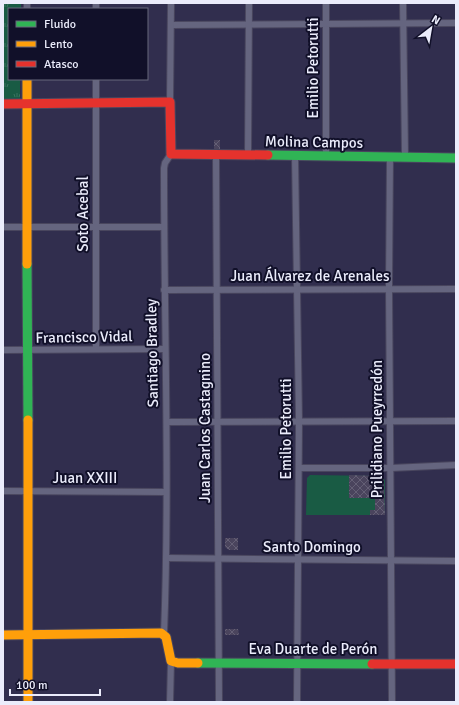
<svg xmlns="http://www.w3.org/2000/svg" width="459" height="705" viewBox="0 0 459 705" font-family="Signika,sans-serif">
	<defs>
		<pattern id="park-tufts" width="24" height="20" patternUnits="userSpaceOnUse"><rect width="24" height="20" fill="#195b44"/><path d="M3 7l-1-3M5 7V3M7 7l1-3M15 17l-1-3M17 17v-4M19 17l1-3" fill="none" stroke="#3b7360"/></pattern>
		<pattern id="building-cross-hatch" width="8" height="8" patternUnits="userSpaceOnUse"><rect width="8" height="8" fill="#4a445d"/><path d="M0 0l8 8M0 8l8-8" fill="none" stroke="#645f75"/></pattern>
	</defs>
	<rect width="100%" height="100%" fill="#312e4e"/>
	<!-- park -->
	<path fill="url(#park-tufts)" d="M3,3H21V9H9V79H20V102H3Z"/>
	<!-- garden -->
	<path fill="#195b44" d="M310,475L379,476L385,480V515H306L307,478Z"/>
	<!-- building -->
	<g fill="url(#building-cross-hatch)">
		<rect x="214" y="140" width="6" height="9"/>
		<path d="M349,475L379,476L384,480L385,515H370V510H375V498H349Z"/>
		<path d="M225,538H238V550H229L225,547Z"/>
		<path d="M225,629H238L239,635H225Z"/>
	</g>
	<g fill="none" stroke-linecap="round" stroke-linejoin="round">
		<defs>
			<g id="street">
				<path d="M96,3V9"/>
				<path d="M326,3V156"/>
				<path d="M403,3L405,156"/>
				<path d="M27,9V3"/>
				<path d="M171,25L456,23"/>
				<path d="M96,79V349"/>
				<path d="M170,102L171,3"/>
				<path d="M216,155L219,702"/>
				<path d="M248,155L249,3"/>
				<path d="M295,156L299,421L297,702"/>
				<path d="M390,157L389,288L392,702"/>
				<path d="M3,227H164"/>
				<path d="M164,290L456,289"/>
				<path d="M3,350L165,349"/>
				<path d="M168,422L456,421"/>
				<path d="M299,468H391L456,465"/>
				<path d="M3,491L166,492"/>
				<path d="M167,558L456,561"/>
				<path d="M164,634C170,479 164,324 164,168L165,163L171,154"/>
				<path d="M170,702L171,661"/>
			</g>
			<g id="fast">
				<path d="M268,155L456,158"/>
				<path d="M27,264L28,420"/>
				<path d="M198,663L372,664"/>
			</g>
			<g id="slow">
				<path d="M27,79V264"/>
				<path d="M28,420V702"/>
				<path d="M3,635L161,633L166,637L171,661L178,663H198"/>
			</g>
			<g id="jam">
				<path d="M3,104L170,102L171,154L268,155"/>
				<path d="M372,664H456"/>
			</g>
		</defs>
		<!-- street casing -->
		<use href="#street" stroke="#49465e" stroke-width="8"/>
		<!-- fast casing -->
		<use href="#fast" stroke="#49465e" stroke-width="11"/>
		<!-- slow casing -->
		<use href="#slow" stroke="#49465e" stroke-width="11"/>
		<!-- jam casing -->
		<use href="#jam" stroke="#49465e" stroke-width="11"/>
		<!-- street -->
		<use href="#street" stroke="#65657f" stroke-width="6"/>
		<!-- fast -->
		<use href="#fast" stroke="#30b455" stroke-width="9"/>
		<!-- slow -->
		<use href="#slow" stroke="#ff9f0a" stroke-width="9"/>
		<!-- jam -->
		<use href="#jam" stroke="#e5322d" stroke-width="9"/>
	</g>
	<g text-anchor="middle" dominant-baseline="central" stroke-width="4" stroke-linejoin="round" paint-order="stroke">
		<!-- street labels -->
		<g font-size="15" fill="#ebecfb" stroke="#111029">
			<text transform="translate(313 68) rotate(-90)">Emilio Petorutti</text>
			<text transform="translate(314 142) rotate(1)">Molina Campos</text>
			<text transform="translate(83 214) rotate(-90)">Soto Acebal</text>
			<text x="310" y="276">Juan Álvarez de Arenales</text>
			<text transform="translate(84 337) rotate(-1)">Francisco Vidal</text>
			<text transform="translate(152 353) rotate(-91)">Santiago Bradley</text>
			<text transform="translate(205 428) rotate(-90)">Juan Carlos Castagnino</text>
			<text transform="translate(286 429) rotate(-90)">Emilio Petorutti</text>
			<text transform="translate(377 429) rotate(-90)">Prilidiano Pueyrredón</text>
			<text x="85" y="478">Juan XXIII</text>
			<text x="312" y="547">Santo Domingo</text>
			<text x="313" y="649">Eva Duarte de Perón</text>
		</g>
	</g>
	<!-- border -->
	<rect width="459" height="705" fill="none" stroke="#ebecfb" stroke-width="8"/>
	<!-- legend -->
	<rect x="8" y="8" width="140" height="72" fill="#111029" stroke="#68687d"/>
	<rect x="16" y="21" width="20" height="6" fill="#30b455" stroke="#68687d"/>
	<text x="44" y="28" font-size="12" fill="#ebecfb">Fluido</text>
	<rect x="16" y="41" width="20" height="6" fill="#ff9f0a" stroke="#68687d"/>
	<text x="44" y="48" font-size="12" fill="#ebecfb">Lento</text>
	<rect x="16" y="61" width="20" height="6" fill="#e5322d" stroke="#68687d"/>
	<text x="44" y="68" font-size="12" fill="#ebecfb">Atasco</text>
	<!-- north arrow -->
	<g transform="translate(431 28) rotate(31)" stroke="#111029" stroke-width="3" paint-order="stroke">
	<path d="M0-3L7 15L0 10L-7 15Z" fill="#ebecfb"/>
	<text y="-6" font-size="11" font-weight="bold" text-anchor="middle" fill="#ebecfb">N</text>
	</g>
	<!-- scale -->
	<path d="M10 689v6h90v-6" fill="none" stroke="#ebecfb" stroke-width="2"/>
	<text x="16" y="689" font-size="12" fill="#ebecfb" stroke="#111029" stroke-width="3" paint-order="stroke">100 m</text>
</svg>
